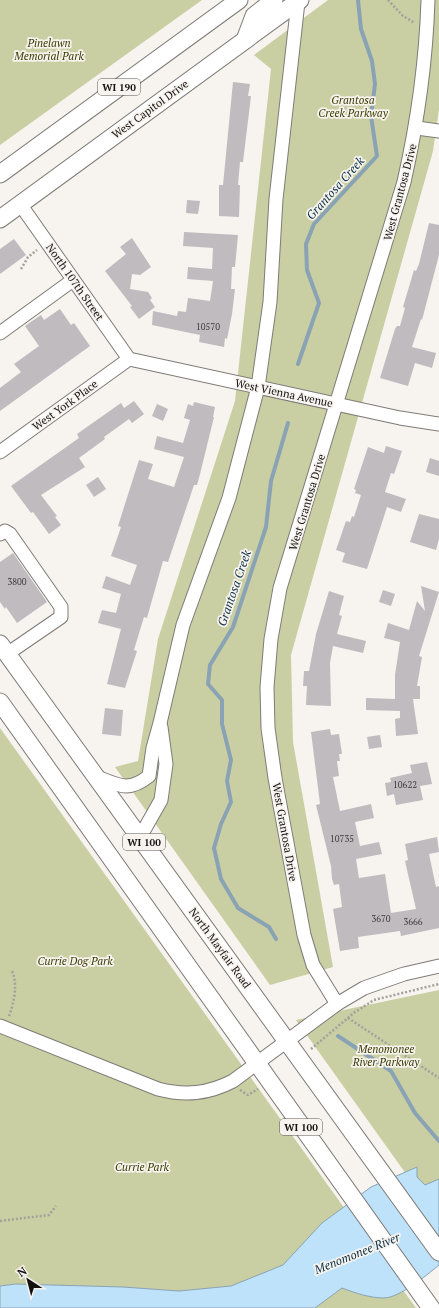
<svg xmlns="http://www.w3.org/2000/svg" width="439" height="1308" viewBox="0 0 439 1308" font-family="'PT Serif',serif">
	<rect width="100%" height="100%" fill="#f7f3ee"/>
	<!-- green -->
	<g fill="#c9cfa3">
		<path d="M0,0H202L0,145Z"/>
		<path d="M328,0H439V109L433,151L291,655L293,742L333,967L270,985L115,767L138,761L158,639L235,401L271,69L254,55Z"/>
		<path d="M0,728L416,1308H0Z"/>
		<path d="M439,990V1220L296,1020Z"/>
	</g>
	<!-- water -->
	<path fill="#bde2fa" stroke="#8aa3b4" d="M417,1167V1177L425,1185L439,1179V1265C427,1275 399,1298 384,1298C370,1298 355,1293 342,1288L315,1308H0V1286L16,1284L123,1287L179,1291L231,1286L283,1265L322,1223L371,1187Z"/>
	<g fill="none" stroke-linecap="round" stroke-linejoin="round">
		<!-- stream -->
		<g stroke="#8aa3b4" stroke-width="4">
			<path d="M298,364L319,303L307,270L306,244L314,224L377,156L371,116L375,84L372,61L361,29L358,0"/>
			<path d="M276,939L269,927L238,908L221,879L214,848L221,824L231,802L227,781L231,760L222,724V700L208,684L210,665L233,627L266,527L271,481L288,423"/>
			<path d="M338,1036L391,1071L415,1113L439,1141"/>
		</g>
	</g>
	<!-- building -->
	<g fill="#c0bbbf">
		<path d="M233,82L250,84L248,96H251L243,162H240L238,185H240L239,217L219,216V185H223Z"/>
		<path d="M187,200L200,201L198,214L186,213Z"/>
		<path d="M429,223L439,225V255L422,320L421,319L412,347L436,353L432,368L415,363L408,386L380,378L395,329L397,326H400L405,308L403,307L414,270L416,271L419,264Z"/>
		<path d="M184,232L238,235L235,267H232L231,289H235L232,314L227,339L225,338L224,347L199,342L200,335L152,325L153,311L177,316L178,311L186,312L188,298L210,301L213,281L187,279L188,267L212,269L213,248L183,246Z"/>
		<path d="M132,238L151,267L140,275L132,274L130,289L148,292L152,298L150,300L155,307L139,319L130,307L132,306L105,271L126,254L120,247Z"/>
		<path d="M14,239L26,255L0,274V249Z"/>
		<path d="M60,309L71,325L74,323L90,346L0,411V388L21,372L14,364L39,346L25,326L41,315L44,320Z"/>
		<path d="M134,401L144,414L132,423L129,419L104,437L105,439L79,458L85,467L41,495L57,516L55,517L61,525L49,534L33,512L31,513L11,486L79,438L77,434L121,403L124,408Z"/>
		<path d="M194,402L215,407L213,417H214L200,474L197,485H194L168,562L163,561L147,618L144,617L140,630L134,650L137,651L125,688L107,684L121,629L98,623L102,610L116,613L121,594L102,588L106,576L130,585L137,565L111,556L121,527L118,526L139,460L153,464L148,479L174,487L184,457L154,449L157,436L183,443L190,420L184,418L188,404L193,406Z"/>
		<path d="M157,404L168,409L163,421L152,416Z"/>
		<path d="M386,446L402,451L394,474L391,473L385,492L406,499L401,512L387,507L367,569L342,562L345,553L336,550L346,521L350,522L352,516L354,517L361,495L355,493L356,490L354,489L368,447L384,453Z"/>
		<path d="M430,458L439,461V476L426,472Z"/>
		<path d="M98,477L106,489L94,497L86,485Z"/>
		<path d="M419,514L439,519V539L436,550L410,542Z"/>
		<path d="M13,553L47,602L17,623L6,607L5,609L0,602V562Z"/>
		<path d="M421,586L439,592L419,656L422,657L417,686H420V699H413L418,734L396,736L395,719L400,718V711L366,710V698L395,699V675L400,642L384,638L388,623L409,630L417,601L425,611Z"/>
		<path d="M383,590L395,594L391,606L379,602Z"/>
		<path d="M329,591L344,596L339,615L342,616L337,634L366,641L363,653L333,646L330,663L331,706L306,705L307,686H303L304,671H309L316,634Z"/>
		<path d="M105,708L123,710L121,736L102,734Z"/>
		<path d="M330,729L331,735L339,734L342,754H339L340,761H337L339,776L333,777L340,811L371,804L374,818L355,822L360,846L379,842L382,854L356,859L359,878L385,874L391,913L416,909L405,861L408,860L405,844L437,837L439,852L429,854L436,887L439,886V928L401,936L400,931L358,937L359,948L340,951L333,909L342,907L339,884L334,885L332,879L331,866L316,805L320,804L311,732Z"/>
		<path d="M380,735L382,747L369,749L367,737Z"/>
		<path d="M427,762L432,784L420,786L423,800L396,805L394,794L387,796L385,783L391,782L390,778L412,773L410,765Z"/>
	</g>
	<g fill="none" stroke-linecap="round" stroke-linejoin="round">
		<defs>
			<g id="minor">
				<path d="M417,128L439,131"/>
				<path d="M20,204L129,359"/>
				<path d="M0,333L73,280"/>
				<path d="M129,359L400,418L439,424"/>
				<path d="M0,452L129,359"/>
				<path d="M0,534L5,531L10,534L61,607V617L7,654"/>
				<path d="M97,777C120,786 129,792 149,776L153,748L160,723L183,625L229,498L258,387L270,302L276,199L298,2"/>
				<path d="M140,837L161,800L166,764L161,727"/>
				<path d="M337,1004L313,965L304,935L275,778L268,728L267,687L271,639L280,588L404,182C418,120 426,63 428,0"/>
				<path d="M0,1026L158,1089C185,1096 208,1094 233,1081L337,1004L364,988L404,974L439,966"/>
			</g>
			<g id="major">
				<path d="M245,40L254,16L274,0"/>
				<path d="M0,174L239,0"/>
				<path d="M0,219L300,0"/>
				<path d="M0,644L439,1252"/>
				<path d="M0,702L431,1308"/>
			</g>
		</defs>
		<!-- minor casing -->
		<use href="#minor" stroke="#7f7b77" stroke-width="15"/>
		<!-- major casing -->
		<use href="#major" stroke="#7f7b77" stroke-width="19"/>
		<!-- path -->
		<g stroke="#a3a09c" stroke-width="2.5" stroke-dasharray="2 2" stroke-linecap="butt">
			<path d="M388,0L403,16L415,23"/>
			<path d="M21,269L28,257L37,250"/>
			<path d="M9,1016C14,1003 18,984 12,971"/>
			<path d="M348,1018L439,1078"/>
			<path d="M311,1049L355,1012L374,1000L439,984"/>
			<path d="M240,1090L248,1095L258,1089"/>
			<path d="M0,1221L49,1215L56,1206"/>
		</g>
		<!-- minor -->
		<use href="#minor" stroke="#fff" stroke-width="13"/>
		<!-- major -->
		<use href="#major" stroke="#fff" stroke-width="17"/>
	</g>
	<g text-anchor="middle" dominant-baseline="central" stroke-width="3.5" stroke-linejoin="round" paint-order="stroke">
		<!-- number labels -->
		<g font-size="9" fill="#3e3c3c">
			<text x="208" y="327">10570</text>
			<text x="17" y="582">3800</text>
			<text x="405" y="785">10622</text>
			<text x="342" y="839">10735</text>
			<text x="381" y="919">3670</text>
			<text x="413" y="922">3666</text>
		</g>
		<!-- shield labels -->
		<g fill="#f7f3ee" stroke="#575553" stroke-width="1">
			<rect x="98" y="79" width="42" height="16" rx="3"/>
			<rect x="123" y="834" width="42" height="16" rx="3"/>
			<rect x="280" y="1119" width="42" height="16" rx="3"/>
		</g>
		<g font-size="10" font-weight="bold" fill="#131110">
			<text x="119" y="87">WI 190</text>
			<text x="144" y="842">WI 100</text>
			<text x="301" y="1127">WI 100</text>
		</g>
		<!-- park labels -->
		<g font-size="11" font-style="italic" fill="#383c01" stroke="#f7f3ee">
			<text x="49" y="43">Pinelawn<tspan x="49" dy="13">Memorial Park</tspan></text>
			<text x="353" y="100">Grantosa<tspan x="353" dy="13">Creek Parkway</tspan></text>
			<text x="75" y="961">Currie Dog Park</text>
			<text x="386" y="1049">Menomonee<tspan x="386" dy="13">River Parkway</tspan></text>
			<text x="142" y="1167">Currie Park</text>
		</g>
		<!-- street labels -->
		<g font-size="11" fill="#131110" stroke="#f7f3ee">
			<text transform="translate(150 109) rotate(-36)">West Capitol Drive</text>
			<text transform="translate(400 192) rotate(-75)">West Grantosa Drive</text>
			<text transform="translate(75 282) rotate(55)">North 107th Street</text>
			<text transform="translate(284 393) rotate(12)">West Vienna Avenue</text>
			<text transform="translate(65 405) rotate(-36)">West York Place</text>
			<text transform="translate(307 502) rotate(-73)">West Grantosa Drive</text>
			<text transform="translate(285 832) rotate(80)">West Grantosa Drive</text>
			<text transform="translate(220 948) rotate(54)">North Mayfair Road</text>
		</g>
		<!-- water labels -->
		<g font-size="12" font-style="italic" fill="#092f44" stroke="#f7f3ee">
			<text transform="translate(335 188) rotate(-48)">Grantosa Creek</text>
			<text transform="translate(234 588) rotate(-71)">Grantosa Creek</text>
			<text transform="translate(357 1253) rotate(-22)">Menomonee River</text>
		</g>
	</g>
	<!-- north arrow -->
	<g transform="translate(28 1280) rotate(324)" stroke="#f7f3ee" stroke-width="3" paint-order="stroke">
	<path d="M0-3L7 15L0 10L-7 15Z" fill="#131110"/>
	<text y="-6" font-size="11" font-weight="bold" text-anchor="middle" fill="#131110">N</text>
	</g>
</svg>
